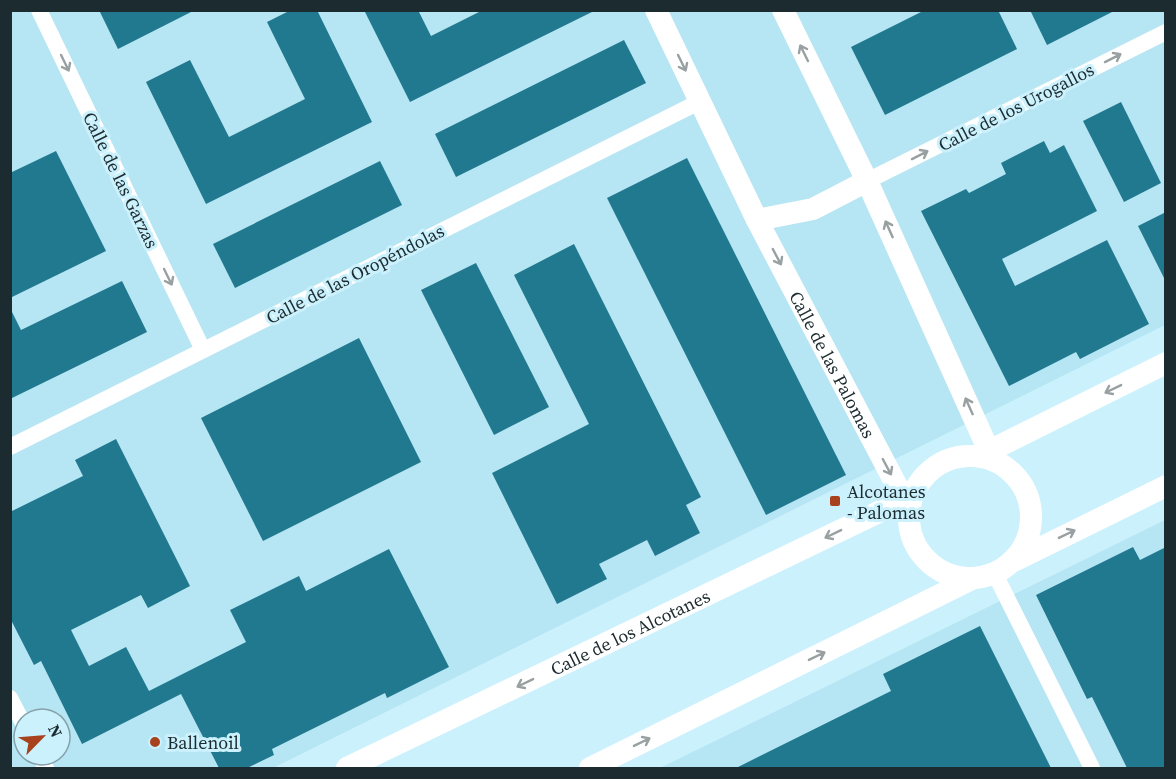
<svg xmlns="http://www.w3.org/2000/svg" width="1176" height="779" viewBox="0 0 1176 779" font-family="'Source Serif 4',serif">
	<rect width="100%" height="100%" fill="#cbf1fd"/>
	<!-- built -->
	<g fill="#b6e5f3" fill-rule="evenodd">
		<path d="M10,11H1165V325L273,768H11ZM24,719H60V755H24Z"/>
		<path d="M1165,520V768H660Z"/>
	</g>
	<!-- building -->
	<g fill="#21798f">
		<path d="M99,10H195L118,49Z"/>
		<path d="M291,10H317L372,122L206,204L146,82L190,60L229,137L305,99L267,22Z"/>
		<path d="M364,10H418L431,36L483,10H596L410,102Z"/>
		<path d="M925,10H998L1017,49L885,115L851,47Z"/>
		<path d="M1030,10H1116L1047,45Z"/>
		<path d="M624,40L646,83L456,177L435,134Z"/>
		<path d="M1121,102L1161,183L1124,202L1083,121Z"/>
		<path d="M1044,141L1050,153L1064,145L1097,211L1002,259L1015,286L1107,240L1149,324L1080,359L1076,352L1009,386L921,211L966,189L969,193L1006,174L1001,163Z"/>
		<path d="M56,151L106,251L10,298V173Z"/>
		<path d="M687,158L846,475L766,515L607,198Z"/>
		<path d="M380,161L402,205L235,288L213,244Z"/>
		<path d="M1166,212V282L1138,226Z"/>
		<path d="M574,244L701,497L686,505L700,533L655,556L647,540L599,564L607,579L557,604L492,473L589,424L514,275Z"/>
		<path d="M476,263L549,407L494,435L421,290Z"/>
		<path d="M122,281L147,332L10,399V308L21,330Z"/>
		<path d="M359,338L421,462L263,541L201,418Z"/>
		<path d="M116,439L190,586L148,608L141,595L71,630L89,666L126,647L149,691L246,642L230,610L299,576L306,591L389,549L449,667L387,698L385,693L272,749L274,755L247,768H219L181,694L82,744L41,661L34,665L10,618V512L83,476L75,460Z"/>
		<path d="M1133,547L1140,560L1166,547V768H1127L1092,697L1087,699L1036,595Z"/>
		<path d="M980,626L1051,768H736L891,691L883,674Z"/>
	</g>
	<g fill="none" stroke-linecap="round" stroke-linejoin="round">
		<!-- street -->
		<g stroke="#fff" stroke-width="16">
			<path d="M39,10L203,350"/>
			<path d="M867,181L1166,32"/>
			<path d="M10,447L701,101"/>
			<path d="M995,574L1092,768"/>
			<path d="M10,698L24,725"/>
			<path d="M39,755L46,768"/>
		</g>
		<!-- secondary -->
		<g stroke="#fff" stroke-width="22">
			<path id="s1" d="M656,10L757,220L909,509"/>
			<path d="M783,10L867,181L993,460"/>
			<path d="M757,220L813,209L867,181"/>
			<circle cx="970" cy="517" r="61"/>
			<path d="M979,456L1166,363"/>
			<path d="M1016,560L1166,486"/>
			<path id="s2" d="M347,768L912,496"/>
			<path d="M590,768L972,579"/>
		</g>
	</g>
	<!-- one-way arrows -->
	<defs><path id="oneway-shaft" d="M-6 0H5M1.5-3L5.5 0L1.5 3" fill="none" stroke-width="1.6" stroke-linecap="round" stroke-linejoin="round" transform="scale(1.5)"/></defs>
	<g stroke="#99a0a1">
		<use href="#oneway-shaft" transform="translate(804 53) rotate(-116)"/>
		<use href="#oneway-shaft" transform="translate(1113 58) rotate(-27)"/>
		<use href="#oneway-shaft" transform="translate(65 63) rotate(64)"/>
		<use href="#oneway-shaft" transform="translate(682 63) rotate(64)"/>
		<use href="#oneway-shaft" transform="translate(920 155) rotate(-27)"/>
		<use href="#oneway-shaft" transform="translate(889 229) rotate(-114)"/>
		<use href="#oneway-shaft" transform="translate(777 257) rotate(62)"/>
		<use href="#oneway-shaft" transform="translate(168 277) rotate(64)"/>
		<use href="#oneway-shaft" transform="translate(1113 389) rotate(154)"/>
		<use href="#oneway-shaft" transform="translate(969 406) rotate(-114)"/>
		<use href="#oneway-shaft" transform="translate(887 467) rotate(62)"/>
		<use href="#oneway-shaft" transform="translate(833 534) rotate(154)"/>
		<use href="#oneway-shaft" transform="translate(1067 534) rotate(-26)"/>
		<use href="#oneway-shaft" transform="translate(817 656) rotate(-26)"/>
		<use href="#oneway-shaft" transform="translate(525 683) rotate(154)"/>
		<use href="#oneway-shaft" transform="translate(642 742) rotate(-26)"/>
	</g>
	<!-- markers -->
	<g fill="#a8421c" stroke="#cbf1fd" stroke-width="2">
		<rect x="829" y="495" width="12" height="12" rx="3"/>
		<circle cx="155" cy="742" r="6"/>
	</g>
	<g text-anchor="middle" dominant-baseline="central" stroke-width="6" stroke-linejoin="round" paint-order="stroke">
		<!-- street labels -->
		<g font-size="18" fill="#1c2b2f" stroke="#cbf1fd">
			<text transform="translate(1016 107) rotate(-27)">Calle de los Urogallos</text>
			<text transform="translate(121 180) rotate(64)">Calle de las Garzas</text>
			<text transform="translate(355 274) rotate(-27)">Calle de las Oropéndolas</text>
			<text stroke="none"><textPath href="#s1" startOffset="396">Calle de las Palomas</textPath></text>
			<text stroke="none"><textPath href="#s2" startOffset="314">Calle de los Alcotanes</textPath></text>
		</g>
		<!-- poi labels -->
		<g font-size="18" fill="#1c2b2f" stroke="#cbf1fd" text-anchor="start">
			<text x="847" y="491">Alcotanes<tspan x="847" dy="21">- Palomas</tspan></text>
			<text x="167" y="742">Ballenoil</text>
		</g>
	</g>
	<!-- border -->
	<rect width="1176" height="779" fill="none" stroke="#1c2b2f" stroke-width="24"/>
	<!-- north arrow -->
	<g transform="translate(42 737) rotate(65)"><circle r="28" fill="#cbf1fd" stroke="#85a2ab" stroke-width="1.5"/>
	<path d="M0-4.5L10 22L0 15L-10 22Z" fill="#a8421c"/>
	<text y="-9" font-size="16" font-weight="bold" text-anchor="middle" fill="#1c2b2f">N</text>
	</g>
</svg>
